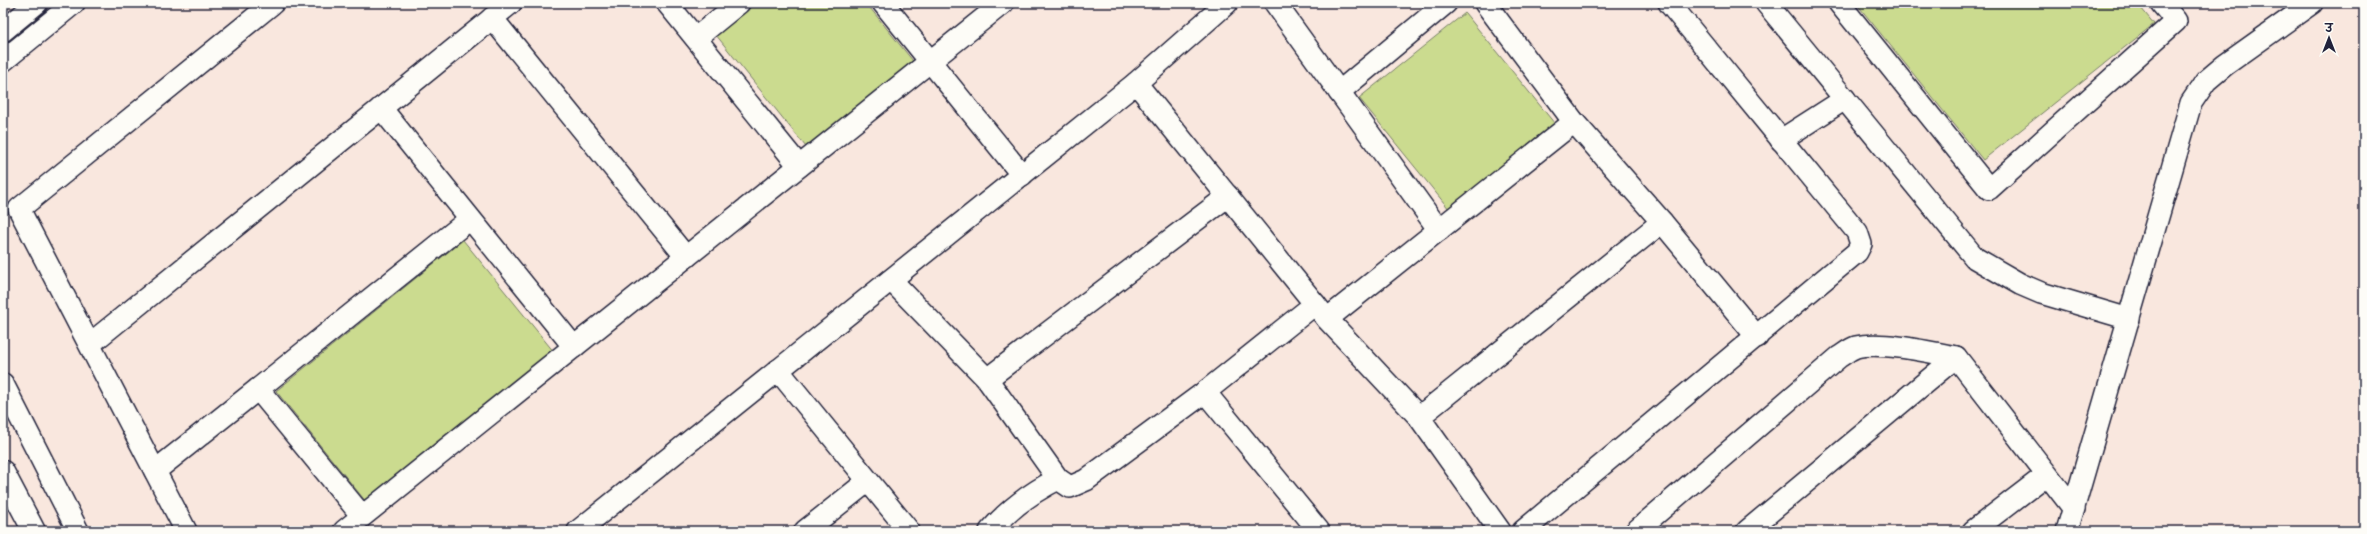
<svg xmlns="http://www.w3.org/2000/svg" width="2367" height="534" viewBox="0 0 2367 534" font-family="Itim,'Playpen Sans Deva',sans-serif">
	<rect width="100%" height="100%" fill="#f9e7de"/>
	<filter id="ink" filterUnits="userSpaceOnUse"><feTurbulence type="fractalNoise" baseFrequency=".025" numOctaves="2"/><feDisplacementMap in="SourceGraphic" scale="8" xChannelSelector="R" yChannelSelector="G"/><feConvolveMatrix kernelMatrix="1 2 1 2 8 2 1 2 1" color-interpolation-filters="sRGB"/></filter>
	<g filter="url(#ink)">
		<!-- green -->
		<g fill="#cbdb8f" stroke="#767e65">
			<path d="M756,3H866L913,61L806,147L716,35Z"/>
			<path d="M1856,3H2137L2154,24L1983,160Z"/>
			<path d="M1465,13L1555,124L1449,209L1359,98Z"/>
			<path d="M463,240L554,352L367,503L276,391Z"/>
		</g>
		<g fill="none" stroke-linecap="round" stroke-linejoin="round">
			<defs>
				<g id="minor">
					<path d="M667,3L799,166"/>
					<path d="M883,3L1022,175"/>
					<path d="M1275,3L1439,230"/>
					<path d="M1485,3L1574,122L1662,222L1757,337"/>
					<path d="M1766,3L1975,258L2020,284L2041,293L2129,319"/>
					<path d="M1839,3L1989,189L2176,21L2161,3"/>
					<path d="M492,18L686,257"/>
					<path d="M3,31L37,3"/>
					<path d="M696,38L739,3"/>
					<path d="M3,61L74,3"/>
					<path d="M1136,83L1327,319L1419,417L1500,531"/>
					<path d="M1339,92L1446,3"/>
					<path d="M381,108L574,347"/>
					<path d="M1781,140L1845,99"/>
					<path d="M891,280L987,379L1058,479L1070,487L1086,480L1205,392L1315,304"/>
					<path d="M1327,319L1574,122"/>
					<path d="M90,344L511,3"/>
					<path d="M778,370L909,531"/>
					<path d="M987,379L1228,196"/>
					<path d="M3,384L78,531"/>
					<path d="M1205,392L1319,531"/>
					<path d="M1419,417L1662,222"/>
					<path d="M155,471L258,389"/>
					<path d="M362,516L258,389L470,219"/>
					<path d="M186,531L19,209L273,3"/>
					<path d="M344,531L1003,3"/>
					<path d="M578,531L1136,83L1227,3"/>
					<path d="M805,531L868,481"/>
					<path d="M990,531C1009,509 1032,492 1058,479"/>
					<path d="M1523,531L1857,252L1861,244L1857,232L1669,3"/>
					<path d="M1636,531L1839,357C1844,354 1850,349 1856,347C1881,341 1930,352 1956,357"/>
					<path d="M1747,531L1956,357L2074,509"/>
					<path d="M1973,531L2046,475"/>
					<path d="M2067,531L2191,103L2206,81L2225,65L2312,3"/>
				</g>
				<path id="major" d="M3,472L34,531"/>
			</defs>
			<!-- minor casing -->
			<use href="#minor" stroke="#22223b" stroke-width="24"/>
			<!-- major casing -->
			<use href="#major" stroke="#22223b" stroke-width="25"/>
			<!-- minor -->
			<use href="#minor" stroke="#fdfcf7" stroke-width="21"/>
			<!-- major -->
			<use href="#major" stroke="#fdfcf7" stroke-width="22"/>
		</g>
	</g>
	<!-- margin -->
	<rect width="2367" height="534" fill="none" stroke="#fdfcf7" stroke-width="16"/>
	<rect x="8" y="8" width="2351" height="518" fill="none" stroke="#22223b" stroke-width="1.5" filter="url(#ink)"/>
	<!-- north arrow -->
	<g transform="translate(2329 38)" stroke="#fdfcf7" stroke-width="3" paint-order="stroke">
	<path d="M0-3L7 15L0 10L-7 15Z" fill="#22223b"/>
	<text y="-6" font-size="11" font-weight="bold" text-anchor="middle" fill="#22223b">उ</text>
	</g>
</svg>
